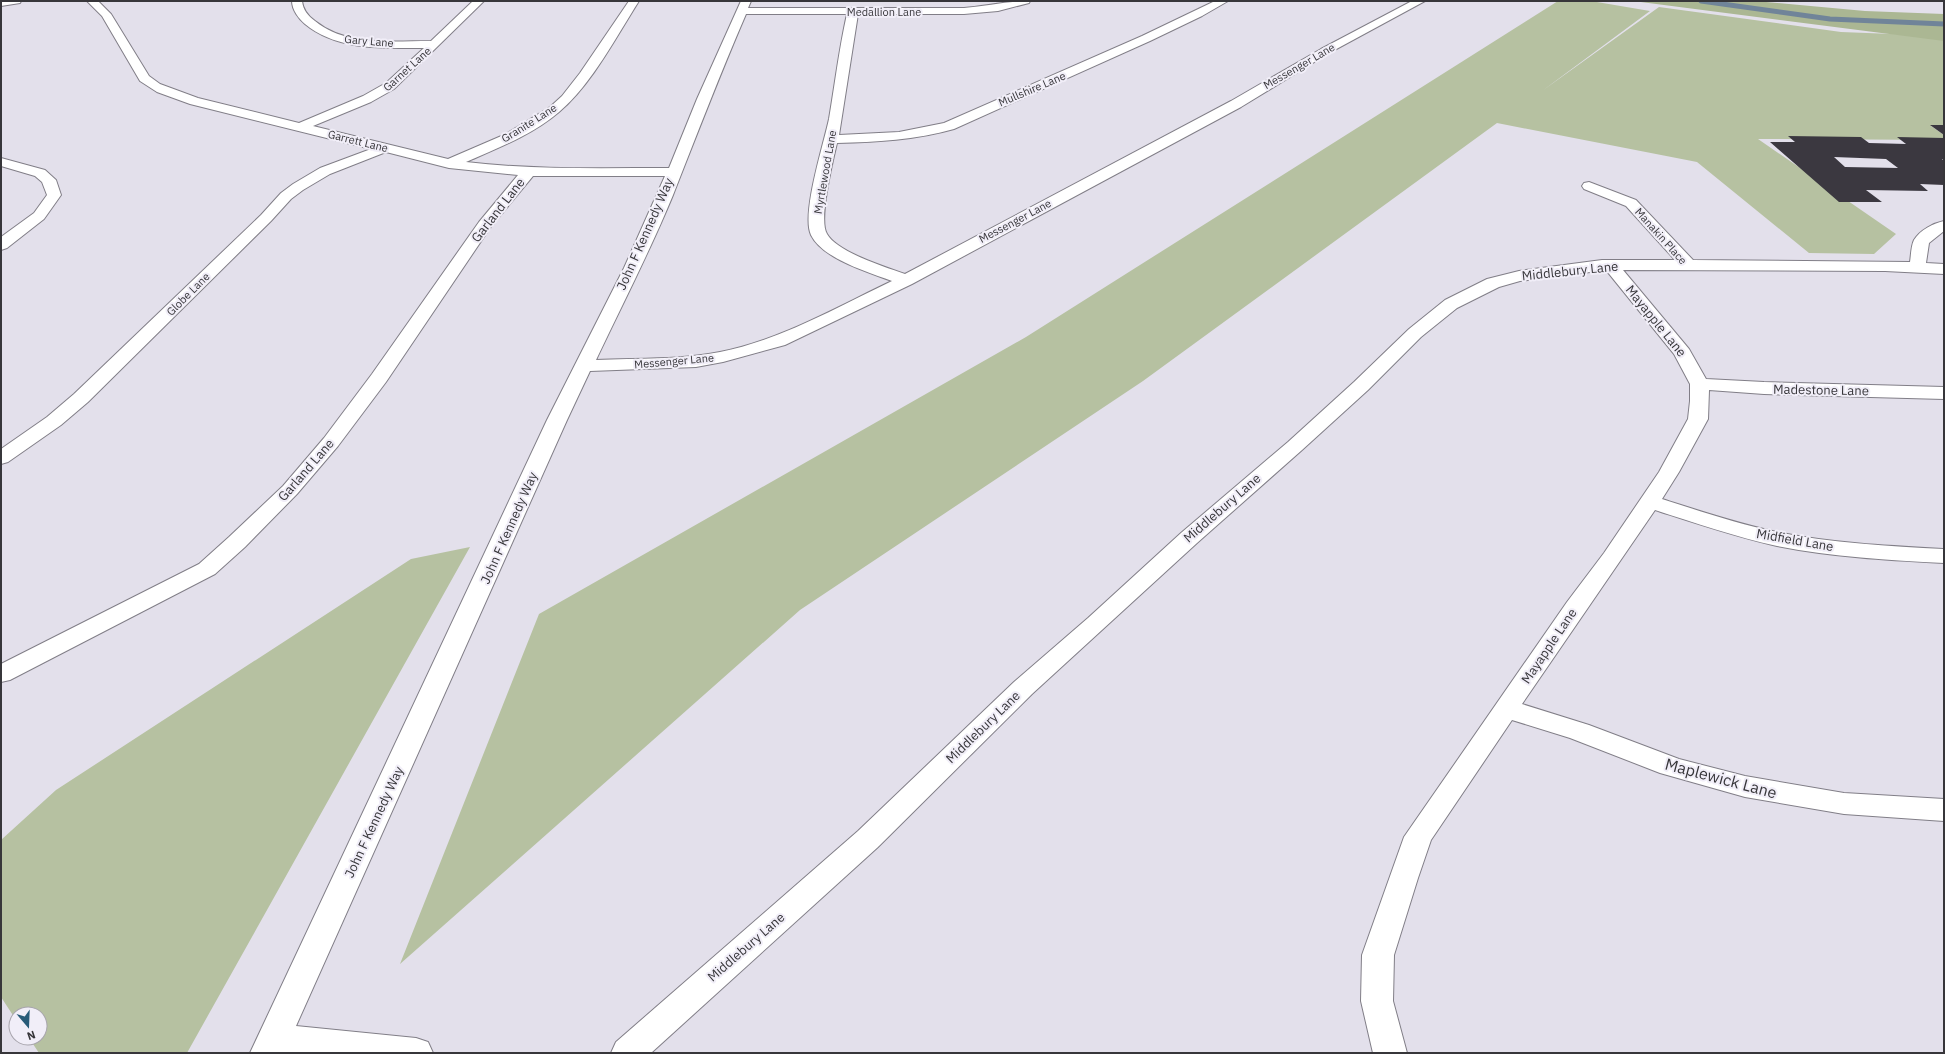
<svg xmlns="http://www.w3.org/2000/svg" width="1945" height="1054" viewBox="0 0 1945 1054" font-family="'IBM Plex Sans',sans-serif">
	<rect width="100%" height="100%" fill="#e3e0eb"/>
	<!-- green -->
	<g fill="#b6c1a1">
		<path d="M1558,1H1591L1650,11L1542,91L1659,7L1841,32L1944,36V126H1931L1944,135V140L1758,139L1896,234L1874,254L1809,253L1697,162L1497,123L1143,381L800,610L400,964L539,614L1026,337Z"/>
		<path d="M470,547L187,1053H39L29,1038H40V1014H16V1020L1,997V840L56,790L411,559Z"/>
	</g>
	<!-- forest -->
	<path fill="#abb793" d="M1633,1H1755L1865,11L1944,14V41Z"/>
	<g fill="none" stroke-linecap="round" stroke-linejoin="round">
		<!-- stream -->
		<path stroke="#708499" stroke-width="5" d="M1701,1L1830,19L1944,24"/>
	</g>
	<!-- building -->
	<g fill="#3b3840" fill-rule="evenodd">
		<path d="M1930,125H1944V135Z"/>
		<path d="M1788,136L1861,137L1869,143L1906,144L1897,137L1944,138V159H1942L1944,161V185L1920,184L1928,191L1866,190L1882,202H1839L1770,142H1795ZM1834,157L1886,159L1898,168L1845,167Z"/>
	</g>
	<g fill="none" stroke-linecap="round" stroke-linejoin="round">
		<defs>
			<g id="minor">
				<path d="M1,1H21L20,3L1,6Z"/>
				<path d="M87,1H98L111,14L149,76L160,84L198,98L299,123L363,96L386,83L424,48C383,48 338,51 305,24C299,19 292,10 292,1H302C303,10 308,16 315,21C347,47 392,41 431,41L473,1H484L394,89L371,102L313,126L448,159L506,134L550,107L562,96L580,73L629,1H639C616,37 592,84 559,112C532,135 498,148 466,162C533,170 601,168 669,168L697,99L741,1H751L748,8H964C986,6 1008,1 1030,1L1029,3L998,11L964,14H858L839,135L899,132L944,123L1142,36L1215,1H1228L1202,16L1150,41L954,129C915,140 877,142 837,143C833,160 818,220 827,234C837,252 885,267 905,274L1231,101L1321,49L1412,1H1425L1329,53L1241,107L912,284L785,345L723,362L696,367L590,371L567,420L296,1026L416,1038L428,1042L433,1053H250L547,420L624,268L665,176H533L490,228L386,382L338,446L297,494L245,547L215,574L10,680L1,682V664L199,564L229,537L283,486L324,438L372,374L479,222L518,175L449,168L386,152L330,174L303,190L291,199L271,221L88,402L61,425L8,462L1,464V449L47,417L74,394L261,215L281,193L293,184L320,168L371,149L190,104L157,92L140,81L102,16ZM746,14H847C839,49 835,84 829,119C824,143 801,214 811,235C823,259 868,272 892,281C837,307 781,340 720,352C680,360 637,358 596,360C622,305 650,251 673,195C697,134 720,74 746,14Z"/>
				<path d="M1,158L45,170L56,180L61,195L44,219L7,248L1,250V237L34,213L47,195L42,182L35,176L1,166Z"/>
				<path d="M1589,182L1636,200L1693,260L1910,262C1911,256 1911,246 1914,240C1920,230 1934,223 1944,221V231L1929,243L1926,263L1944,264V274L1885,271L1623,270L1689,349L1706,379L1764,382L1944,387V399L1764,394L1709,390L1708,419L1679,472L1662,499C1700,511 1738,524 1777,532C1831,543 1888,546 1944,549V563C1888,560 1832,557 1777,546C1736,537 1695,523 1655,510L1522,704L1589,725L1679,759L1745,776L1844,793L1944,799V821L1844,814L1745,797L1660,773L1570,738L1512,720L1431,840L1418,878L1394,955L1393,1001L1407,1053H1373L1361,1001L1362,955L1404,837L1567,602L1604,553L1659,472L1688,419L1690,401V384L1674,354L1606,270L1520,281L1499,287L1457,308L1421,337L1368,390L1302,450L1197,543L1032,694L878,847L651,1053H611L616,1042L858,831L1014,682L1088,618L1181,533L1288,442L1354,382L1409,329L1445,300L1487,279L1519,271L1602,260H1675L1626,206L1584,189L1582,186L1584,183Z"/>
			</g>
		</defs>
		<!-- minor casing -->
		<use href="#minor" stroke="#817e87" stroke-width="2"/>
		<!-- minor -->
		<use href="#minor" fill="#fff" fill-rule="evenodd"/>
	</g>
	<g text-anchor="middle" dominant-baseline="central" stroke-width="4" stroke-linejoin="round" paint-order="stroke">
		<!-- far-street labels -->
		<g font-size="11" fill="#37363a" stroke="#f1eef8">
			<text x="884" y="12">Medallion Lane</text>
			<text transform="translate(369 41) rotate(5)">Gary Lane</text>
			<text transform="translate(1299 66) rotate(-30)">Messenger Lane</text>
			<text transform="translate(407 69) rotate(-42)">Garnet Lane</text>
			<text transform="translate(1032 89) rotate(-23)">Mullshire Lane</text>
			<text transform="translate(529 123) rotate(-32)">Granite Lane</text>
			<text transform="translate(358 141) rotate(14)">Garrett Lane</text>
			<text transform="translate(825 172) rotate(-80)">Myrtlewood Lane</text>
			<text transform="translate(1015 221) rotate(-28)">Messenger Lane</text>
			<text transform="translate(1661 236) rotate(48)">Manakin Place</text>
			<text transform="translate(188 294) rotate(-45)">Globe Lane</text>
			<text transform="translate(674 361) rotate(-5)">Messenger Lane</text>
		</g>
		<!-- street labels -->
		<g font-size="13" fill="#37363a" stroke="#f1eef8">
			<text transform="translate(498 210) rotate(-52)">Garland Lane</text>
			<text transform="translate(645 234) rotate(-66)">John F Kennedy Way</text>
			<text transform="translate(1570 271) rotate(-6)">Middlebury Lane</text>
			<text transform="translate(1656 321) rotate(51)">Mayapple Lane</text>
			<text transform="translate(1821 390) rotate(1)">Madestone Lane</text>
			<text transform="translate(306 470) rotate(-49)">Garland Lane</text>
			<text transform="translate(1222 508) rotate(-41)">Middlebury Lane</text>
			<text transform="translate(509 528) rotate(-66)">John F Kennedy Way</text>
			<text transform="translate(1795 540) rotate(10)">Midfield Lane</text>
			<text transform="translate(1549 646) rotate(-56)">Mayapple Lane</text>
			<text transform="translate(983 727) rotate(-44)">Middlebury Lane</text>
			<text transform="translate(374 822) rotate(-65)">John F Kennedy Way</text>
			<text transform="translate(746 947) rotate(-41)">Middlebury Lane</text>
		</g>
		<!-- near-street labels -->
		<g font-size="16" fill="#37363a" stroke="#f1eef8">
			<text transform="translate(1721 778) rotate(15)">Maplewick Lane</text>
		</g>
	</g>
	<!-- border -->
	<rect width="1945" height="1054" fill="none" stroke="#37363a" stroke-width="4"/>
	<!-- north arrow -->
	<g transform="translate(28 1026) rotate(161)"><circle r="19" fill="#f1eef8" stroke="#a7a4ac"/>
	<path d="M0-3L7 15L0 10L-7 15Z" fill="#285b78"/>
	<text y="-6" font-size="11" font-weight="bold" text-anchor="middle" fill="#37363a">N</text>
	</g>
</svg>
